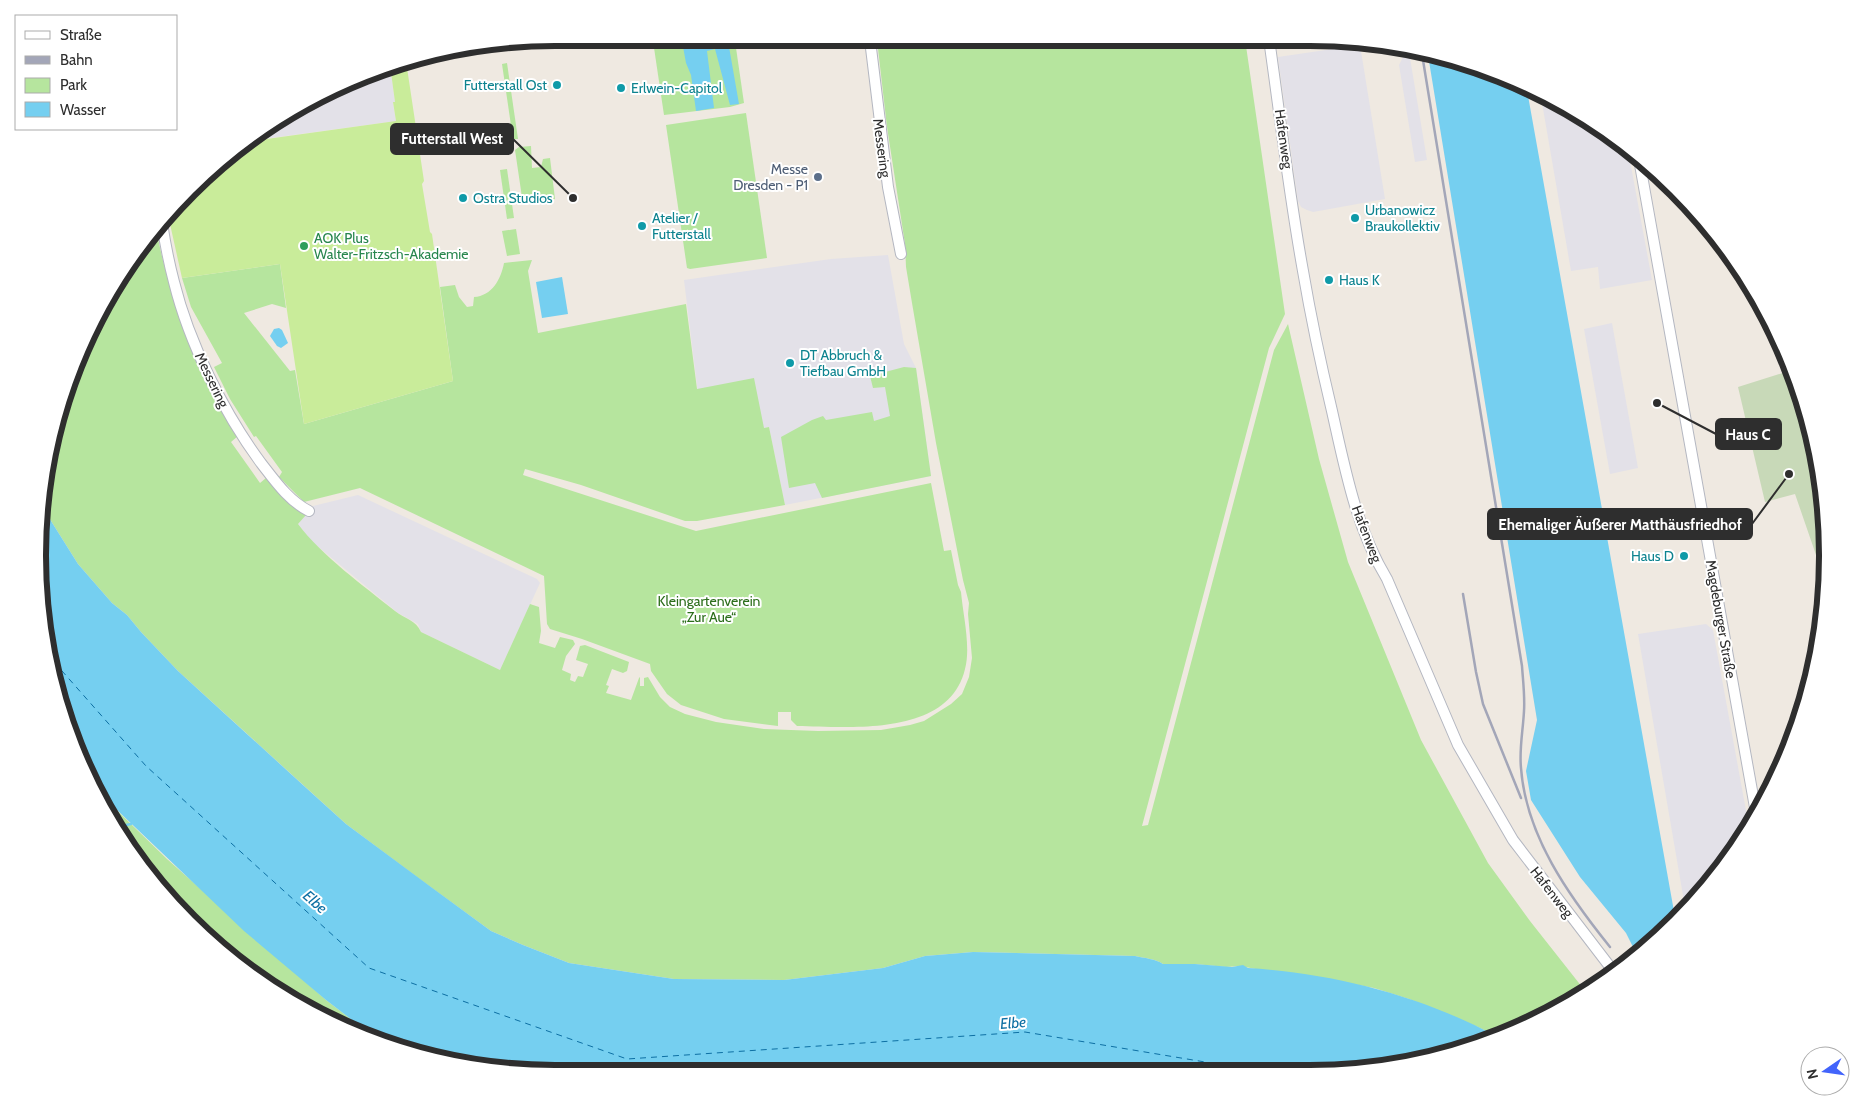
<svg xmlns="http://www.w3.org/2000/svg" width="1865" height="1111" viewBox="0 0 1865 1111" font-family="Cabin,sans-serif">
	<rect width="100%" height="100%" fill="#efe9e1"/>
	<!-- industrial -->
	<g fill="#e3e1e8">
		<path d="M1360,45L1385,199L1313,212L1307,210L1301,207L1298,201L1278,57Z"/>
		<path d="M1409,52L1427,160L1415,162L1399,65L1403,57Z"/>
		<path d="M390,65L395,102L393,103L396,121L249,141L248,139L326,91Z"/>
		<path d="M1541,97L1598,125L1628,150L1652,280L1600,289L1598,267L1571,271Z"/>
		<path d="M888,255L904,344L916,368L931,476L785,505L769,427L741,432L699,402L684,280L831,259Z"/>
		<path d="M1612,323L1638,468L1610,474L1584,329Z"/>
		<path d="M358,495L537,579L540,583L500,670L421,632L418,624L398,613L310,540L298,524L313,506Z"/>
		<path d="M1706,624L1713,630L1749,827L1740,844L1685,907L1638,634Z"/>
	</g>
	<!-- green -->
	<g fill="#b6e59e">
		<path d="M1245,39L1285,314L1269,348L1142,826L1148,825L1274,350L1288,324L1319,459L1348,562L1421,740L1488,863L1530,921L1586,992L1568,1004L1494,1035L1478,1027L1409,999L1374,988L1312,976L1261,970L1240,966L1226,967L1195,964H1163C1156,959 1144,958 1135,956L973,952L925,956L883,968L784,980L674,979L569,963L523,945L491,931L421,880L346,824L178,671L141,632L127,615L112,603L78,564L41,505L42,488L65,389L125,267L156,229C163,265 173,299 185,333C198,369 219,403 238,436L231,442L260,483L266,478L287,501L306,515L298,524C322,556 364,586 395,611C405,619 416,620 421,632L500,670L530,604L539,607L541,631L539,643L555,648L560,637L573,640L575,644L566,656L562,670L571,674L570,680L575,682L578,676L583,677L588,664L576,660L580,646L585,645L629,662L627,671L623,673L612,669L606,685L609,686L606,693L631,700L639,678L640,677V686H644V678L648,677L660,697L670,707L685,714L716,722L764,729L818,731L881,730L910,725L924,721L951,704L962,694L969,677L972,658L968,614L969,603L963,580L936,443L912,303L906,267L905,244L887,127L877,40Z"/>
		<path d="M653,41H735L744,103L730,107L664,115Z"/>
		<path d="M507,63L518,139H513L502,64Z"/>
		<path d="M746,113L767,258L690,269L687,268L666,125Z"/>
		<path d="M531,146L532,168L541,167L543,159L550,158L555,199L523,204L515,150L519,147Z"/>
		<path d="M507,169L514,218L507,219L500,170Z"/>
		<path d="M516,229L520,254L507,256L502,231Z"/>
		<path d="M532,260L528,271L538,333L686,304L697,389L754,378L764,428L769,427L785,505L697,521H685L581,485L525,469L523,475L696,531L931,483L944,551L951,550L958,585L961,592C963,615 971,647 965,669C949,737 850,727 797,726L791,720V712H778V726L724,719L681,705L667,694L651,671L650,664L582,639L550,629L547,624L544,576L360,488L304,502L279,477L282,472L256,436L254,437L230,399L214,367L222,363L191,307L182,278L280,264L286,308L272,304L244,313L290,371L295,370L304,424L453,381L440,287L455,285L459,297L467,307L473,306L474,297C492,296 501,279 504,263Z"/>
		<path d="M904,367L916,368L931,476L822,498L815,483L789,488L781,437L812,420L823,416L826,420L872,412L874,421L890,416L885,387L873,388L870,376Z"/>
		<path d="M95,789L167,859L326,1000L356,1023L396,1047L389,1046L267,986L189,922L144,871L107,814Z"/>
	</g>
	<!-- cemetery -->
	<path fill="#c8d9b8" d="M1792,370L1818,455L1827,556L1825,581L1795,494L1765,502L1738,387Z"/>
	<!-- pitch -->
	<path fill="#c9ec9a" d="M406,61L424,181L422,184L430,232L432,234L453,381L304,424L280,264L182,278L168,215L189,189L245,142L396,121L393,102H395L390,65Z"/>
	<!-- water -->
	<g fill="#75cff0">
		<path d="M682,41H728L739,104L730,105L715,49L707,51L714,108L696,111L691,75L686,63Z"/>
		<path d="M1428,55L1476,65L1527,90L1675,917L1651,945L1637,955L1626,933L1580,877L1531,800L1526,771L1537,720Z"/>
		<path d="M562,277L568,314L542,318L536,282Z"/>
		<path d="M279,328L282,330L288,343L281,348L277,346L270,336L274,329Z"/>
		<path d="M41,505L78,564L112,603L127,615L141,632L178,671L303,785L346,824L431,887L491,931L523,945L569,963L674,979L784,980L883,968L925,956L973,952L1135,956C1144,958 1156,959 1163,964H1195L1232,967L1243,965L1248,968C1332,973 1419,995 1494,1035L1444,1056L1344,1072H521L396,1047L356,1023L326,1000L244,931L95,789L65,722L47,656L38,556Z"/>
	</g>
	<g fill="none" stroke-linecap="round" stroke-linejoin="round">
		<!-- stream -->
		<path stroke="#75cff0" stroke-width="2.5" d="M126,825L131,824"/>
		<!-- ferry -->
		<path stroke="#0d6fa3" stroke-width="1" stroke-dasharray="6 5" stroke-linecap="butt" d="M47,654L146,766L369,968L627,1059L1025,1032L1265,1072"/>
		<defs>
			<g id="minor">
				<path d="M1269,39C1280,116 1289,194 1303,271C1311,318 1321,365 1332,411C1345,469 1356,528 1387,579L1458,745L1513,840L1614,972"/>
				<path d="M870,40L888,187L901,254"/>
				<path d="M1639,159L1756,813"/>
				<path d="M162,223C165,243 169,263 174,282C189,343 224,413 261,463C275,481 289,501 309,511"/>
			</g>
		</defs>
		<!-- minor casing -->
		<use href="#minor" stroke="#b4b7c1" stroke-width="12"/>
		<!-- minor -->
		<use href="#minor" stroke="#fff" stroke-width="10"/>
		<!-- rail -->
		<g stroke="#a3a6b8" stroke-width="2.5">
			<path d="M1422,54L1522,666C1523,681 1525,696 1524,711C1523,731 1519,749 1521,768C1526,836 1569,896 1610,947"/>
			<path d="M1463,594L1476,672L1483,704L1521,798"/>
		</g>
	</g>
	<!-- markers -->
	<g fill="#0f9aa8" stroke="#fff" stroke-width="2">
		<circle cx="557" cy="85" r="5"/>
		<circle cx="621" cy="88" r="5"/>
		<circle cx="463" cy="198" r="5"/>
		<circle cx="1355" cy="218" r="5"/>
		<circle cx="642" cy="226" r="5"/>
		<circle cx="1329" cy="280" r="5"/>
		<circle cx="790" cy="363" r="5"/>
		<circle cx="1684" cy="556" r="5"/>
	</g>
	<circle fill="#5c6f8a" stroke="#fff" stroke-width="2" cx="818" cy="177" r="5"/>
	<circle fill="#2e9e5b" stroke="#fff" stroke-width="2" cx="304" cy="246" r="5"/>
	<g text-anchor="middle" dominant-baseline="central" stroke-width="4" stroke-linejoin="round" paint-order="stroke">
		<!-- culture labels -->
		<g font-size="14" fill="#0d838f" stroke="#fff" text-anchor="start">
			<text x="547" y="85" text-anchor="end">Futterstall Ost</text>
			<text x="631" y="88">Erlwein-Capitol</text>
			<text x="473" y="198">Ostra Studios</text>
			<text x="1365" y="210">Urbanowicz<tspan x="1365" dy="16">Braukollektiv</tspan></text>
			<text x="652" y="218">Atelier /<tspan x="652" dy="16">Futterstall</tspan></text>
			<text x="1339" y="280">Haus K</text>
			<text x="800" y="355">DT Abbruch &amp;<tspan x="800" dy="16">Tiefbau GmbH</tspan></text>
			<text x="1674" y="556" text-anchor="end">Haus D</text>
		</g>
		<!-- street labels -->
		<g font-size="14" fill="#2e2e2e" stroke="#fff">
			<text transform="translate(1284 139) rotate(82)">Hafenweg</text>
			<text transform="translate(882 148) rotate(82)">Messering</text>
			<text transform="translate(212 380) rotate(64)">Messering</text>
			<text transform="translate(1367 534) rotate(69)">Hafenweg</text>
			<text transform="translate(1721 619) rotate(80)">Magdeburger Straße</text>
			<text transform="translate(1552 892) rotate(52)">Hafenweg</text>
		</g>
		<!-- service labels -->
		<g font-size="14" fill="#4e5e75" stroke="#fff" text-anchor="end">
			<text x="808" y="169">Messe<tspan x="808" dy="16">Dresden - P1</tspan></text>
		</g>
		<!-- leisure labels -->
		<g font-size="14" fill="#27864d" stroke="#fff" text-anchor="start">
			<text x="314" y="238">AOK Plus<tspan x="314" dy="16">Walter-Fritzsch-Akademie</tspan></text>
		</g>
		<!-- park labels -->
		<g font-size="14" fill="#2c6e1b" stroke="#fff">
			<text x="709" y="601">Kleingartenverein<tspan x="709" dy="16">„Zur Aue“</tspan></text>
		</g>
		<!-- water labels -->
		<g font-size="15" font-style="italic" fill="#0d6fa3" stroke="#fff">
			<text transform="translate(315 902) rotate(41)">Elbe</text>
			<text transform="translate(1013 1023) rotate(-5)">Elbe</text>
		</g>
	</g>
	<!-- crop -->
	<path d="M0 0H1865V1111H0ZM555 46H1310A509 509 0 0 1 1819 555V556A509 509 0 0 1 1310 1065H555A509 509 0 0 1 46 556V555A509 509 0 0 1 555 46Z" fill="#fff" fill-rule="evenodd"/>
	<path fill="none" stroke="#2e2e2e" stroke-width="6" d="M555 46H1310A509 509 0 0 1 1819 555V556A509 509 0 0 1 1310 1065H555A509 509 0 0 1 46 556V555A509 509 0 0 1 555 46Z"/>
	<!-- callouts -->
	<path fill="none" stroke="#2e2e2e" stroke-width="2" d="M573 198L513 139M1657 403L1716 434M1789 474L1752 524"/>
	<g fill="#2e2e2e" stroke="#fff" stroke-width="2">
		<circle cx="573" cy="198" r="5"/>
		<circle cx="1657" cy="403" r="5"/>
		<circle cx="1789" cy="474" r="5"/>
	</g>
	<g fill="#2e2e2e" stroke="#2e2e2e" stroke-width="2">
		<rect x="391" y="124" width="122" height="30" rx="5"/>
		<rect x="1716" y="419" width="65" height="30" rx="5"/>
		<rect x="1488" y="509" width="264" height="30" rx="5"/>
	</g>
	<g font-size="15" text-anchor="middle" font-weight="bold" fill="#fff">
		<text x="452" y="144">Futterstall West</text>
		<text x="1748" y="440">Haus C</text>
		<text x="1620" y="530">Ehemaliger Äußerer Matthäusfriedhof</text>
	</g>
	<!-- legend -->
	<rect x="15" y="15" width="162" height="115" fill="#ffffff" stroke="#ababab"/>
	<rect x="25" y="31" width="25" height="8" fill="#ffffff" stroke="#ababab"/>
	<text x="60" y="40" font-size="15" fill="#2e2e2e">Straße</text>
	<rect x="25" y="56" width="25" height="8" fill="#a3a6b8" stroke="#ababab"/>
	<text x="60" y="65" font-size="15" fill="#2e2e2e">Bahn</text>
	<rect x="25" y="78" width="25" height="15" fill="#b6e59e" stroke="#ababab"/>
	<text x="60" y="90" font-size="15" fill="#2e2e2e">Park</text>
	<rect x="25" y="102" width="25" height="15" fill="#75cff0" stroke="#ababab"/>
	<text x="60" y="115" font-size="15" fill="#2e2e2e">Wasser</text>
	<!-- north arrow -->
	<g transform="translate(1825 1071) rotate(257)"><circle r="24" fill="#ffffff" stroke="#ababab"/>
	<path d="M0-4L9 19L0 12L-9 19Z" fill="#4264fb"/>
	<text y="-8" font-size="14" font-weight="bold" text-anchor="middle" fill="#2e2e2e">N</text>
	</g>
</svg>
